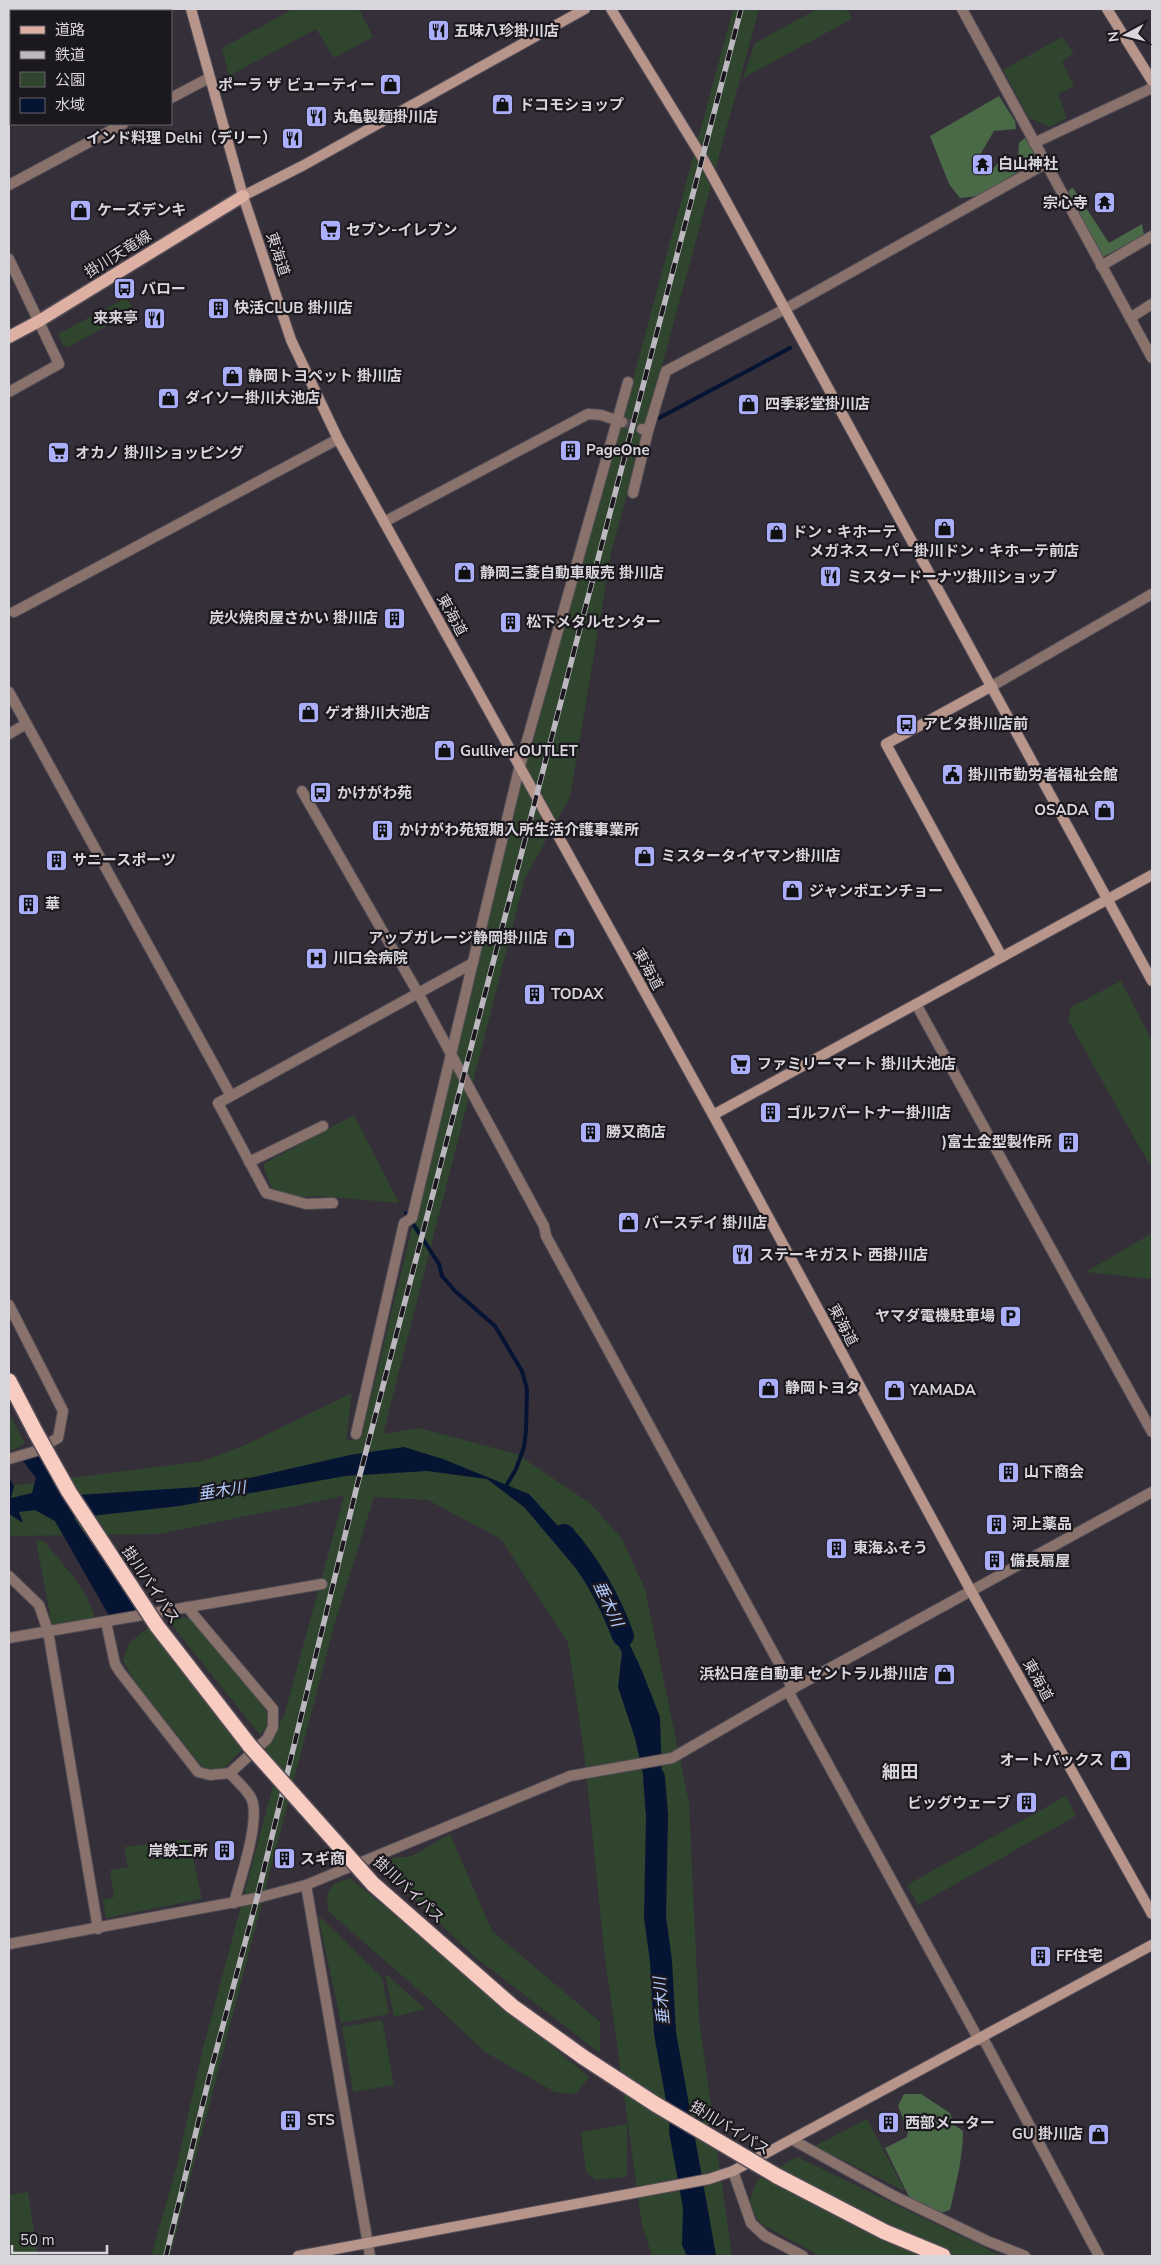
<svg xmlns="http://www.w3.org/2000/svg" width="1161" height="2265" viewBox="0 0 1161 2265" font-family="'Nunito Sans','Noto Sans JP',sans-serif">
	<rect width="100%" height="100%" fill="#352f3a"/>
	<!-- green -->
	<g fill="#2f452d">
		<path d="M293,9H359L373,37L334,58L316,29L229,76L222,48Z"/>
		<path d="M733,9H759L611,553L570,797L525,878L383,1434L419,1428L517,1454L590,1503L622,1539L645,1589L689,1803L699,2019L732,2256H652L642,2225L604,1950L584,1752L568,1643L501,1539L428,1500L374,1497L334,1626L170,2256H151L177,2165L202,2052L276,1775L265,1748L284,1716L344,1496L159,1534L9,1536V1486L203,1461L245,1445L352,1393L346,1441L361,1438L494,890L546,686L610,464Z"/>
		<path d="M817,9H847L852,19L743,78L755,43Z"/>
		<path d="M1062,37L1074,53L1062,62L1074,86L1058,94L1067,118L1050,127L1029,118L1003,70Z"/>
		<path d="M126,298L135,311L68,347L63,345L58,334Z"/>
		<path d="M1121,981L1152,1041V1162L1149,1164L1068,1020L1071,1007Z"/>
		<path d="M354,1115L399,1203L318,1196L296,1197L272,1190L263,1164Z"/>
		<path d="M1152,1233V1279L1086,1272Z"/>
		<path d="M9,1413L25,1443L13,1450L9,1449Z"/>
		<path d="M36,1541H44C62,1564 89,1590 95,1619L52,1625Z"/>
		<path d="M182,1617L190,1619L198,1625L264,1708C270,1719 269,1726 260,1735L168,1620Z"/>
		<path d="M148,1628L243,1749L222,1770L203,1768L136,1683L123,1660L129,1643Z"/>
		<path d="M1066,1796L1076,1816L918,1905L907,1885Z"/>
		<path d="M450,1834L492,1931L600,2022V2053L475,1957L379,1866L395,1857H410Z"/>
		<path d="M189,1839L202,1899L106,1918L103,1900L114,1897L110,1870L128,1867L124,1847Z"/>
		<path d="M350,1878L589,2077L576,2094L555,2092L485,2052L431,2001L328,1911L327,1893L334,1884Z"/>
		<path d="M318,1915L382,1978L389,2014L341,2023Z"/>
		<path d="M385,1973L425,2009L394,2017Z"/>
		<path d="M382,2020L394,2085L353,2092L342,2027Z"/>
		<path d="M867,2119L905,2191L815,2146Z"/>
		<path d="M627,2124V2177L596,2180L586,2172L581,2132Z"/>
		<path d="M797,2157L996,2253L1004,2256H820L765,2226L758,2221L749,2202L757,2180Z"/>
		<path d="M28,2192L38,2256H9V2195Z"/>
	</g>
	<!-- forest -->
	<g fill="#4a6a47">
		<path d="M999,96L1015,121L1016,129L994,131L977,160L979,172L988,174L1000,161L1011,162L1018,158L1019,143L1025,138L1039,159L978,196L960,198L949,184L930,136Z"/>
		<path d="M1073,188L1109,243L1142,224L1144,235L1103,257L1068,193L1070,189Z"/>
		<path d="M904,2094H921L950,2113L953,2124L963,2131C963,2157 956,2183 950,2210L941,2213L910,2199L885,2148L907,2137L908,2131L898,2106Z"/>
	</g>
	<!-- water -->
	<g fill="#061434">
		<path d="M404,1447L443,1459L529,1494L578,1548L612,1606L642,1671L660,1717L662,1782L653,1820L635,1738L618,1687L622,1653L591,1586L524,1507L487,1479L427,1471L345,1476L179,1506L74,1518L141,1616L112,1621L55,1521L35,1510L19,1512L23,1523L9,1514V1483L11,1480L14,1487L11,1498L32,1493L36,1478L23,1461L36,1451L62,1496L214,1486L350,1455Z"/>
		<path d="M671,2092L701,2256H687L682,2245L683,2208L669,2132Z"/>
	</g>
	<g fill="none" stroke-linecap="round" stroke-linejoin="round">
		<!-- stream -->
		<g stroke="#061434" stroke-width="4">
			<path d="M659,418L790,348"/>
			<path d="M406,1213L439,1264L442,1276L455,1291L495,1326L522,1371L527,1389L526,1431L524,1447L516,1469L505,1488"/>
		</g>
		<!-- river -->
		<g stroke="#061434" stroke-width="22">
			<path d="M564,1535C591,1566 609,1598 623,1636"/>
			<path d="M654,1778L657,1815L655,1917L661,1961L665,2033L705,2256"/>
		</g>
		<!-- street-tunnel -->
		<path stroke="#4e4852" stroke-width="10" stroke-dasharray="10 5" stroke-linecap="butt" d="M623,422L642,429"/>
		<defs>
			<g id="street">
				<path d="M122,9L123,11"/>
				<path d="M962,9L1152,358"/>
				<path d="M9,71L11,76"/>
				<path d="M171,98L209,78"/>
				<path d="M1034,143L1152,88"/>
				<path d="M9,185L123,124"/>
				<path d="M9,259L59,364L9,392"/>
				<path d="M1101,266L1152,236"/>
				<path d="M1130,318L1152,304"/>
				<path d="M642,429L648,431L666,371L785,309L1045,164"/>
				<path d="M633,493L648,431"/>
				<path d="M384,522L588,414L601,415L622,422"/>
				<path d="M14,612L338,439"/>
				<path d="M992,686L1152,594"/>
				<path d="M9,692L231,1096L473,963"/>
				<path d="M9,734L26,724"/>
				<path d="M302,791L418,993L544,1226L546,1236L793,1689"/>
				<path d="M916,1004L1152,1432"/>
				<path d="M231,1096L218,1103L266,1193L306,1204L333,1203"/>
				<path d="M249,1162L323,1126"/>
				<path d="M9,1305L63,1411L58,1438L36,1451L9,1459"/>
				<path d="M356,1434L404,1223L412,1218L519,769L628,382"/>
				<path d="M9,1576L39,1605L48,1631L98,1929"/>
				<path d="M106,1622L115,1664L120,1672L198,1772L210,1775L230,1773L267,1739L273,1727V1709L187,1607"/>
				<path d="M9,1638L322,1584"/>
				<path d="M788,1691L979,2040"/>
				<path d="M230,1773C236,1781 249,1791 252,1800C260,1823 240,1879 234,1903"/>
				<path d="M306,1885L370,2256"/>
				<path d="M9,1944L257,1898L306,1885L570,1776L672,1758L788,1691L1152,1492"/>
				<path d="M983,2038L1099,2256"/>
				<path d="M793,2140L894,2196L987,2241L1025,2256"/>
				<path d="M733,2171L751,2223L765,2236L803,2256"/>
			</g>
			<g id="secondary">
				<path d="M191,9L243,196L291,340L338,439L713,1115L971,1591L1152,1914"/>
				<path d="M611,9L702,157L1152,981"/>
				<path d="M1107,9L1152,81"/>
				<path d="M243,196L304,165L585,9"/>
				<path d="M992,686L886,744L1002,957"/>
				<path d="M713,1115L1152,875"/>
				<path d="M298,2256L709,2179L733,2171L1152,1945"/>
			</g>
			<path id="primary" d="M9,337L39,321L243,196"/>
			<g id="highway">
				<path d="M9,1381L36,1433"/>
				<path d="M157,1626L250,1746"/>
				<path d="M373,1884L512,2006L583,2057"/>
				<path d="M777,2176L885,2232L943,2256"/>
			</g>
		</defs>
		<!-- street casing -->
		<use href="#street" stroke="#534d57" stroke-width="12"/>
		<!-- secondary casing -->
		<use href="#secondary" stroke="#534d57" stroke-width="12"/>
		<!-- primary casing -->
		<use href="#primary" stroke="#534d57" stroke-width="15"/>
		<!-- highway casing -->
		<use href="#highway" stroke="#534d57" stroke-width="18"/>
		<!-- street -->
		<use href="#street" stroke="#88726b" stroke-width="10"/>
		<!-- secondary -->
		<use href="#secondary" stroke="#b8958b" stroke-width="10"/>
		<!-- primary -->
		<use href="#primary" stroke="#deb0a4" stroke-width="12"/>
		<!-- highway -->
		<use href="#highway" stroke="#f8ccc0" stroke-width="15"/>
		<defs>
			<path id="rail" d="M166,2256L210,2074L257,1898L357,1486L741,9"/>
		</defs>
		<!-- rail casing -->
		<use href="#rail" stroke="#bdb8c0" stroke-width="5.5"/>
		<!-- rail -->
		<use href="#rail" stroke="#1b181e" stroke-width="4" stroke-dasharray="11" stroke-linecap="butt"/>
		<defs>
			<g id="highway-bridge">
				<path d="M36,1433L69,1492L157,1626"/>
				<path d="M250,1746L373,1884"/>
				<path d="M583,2057L655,2104L777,2176"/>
			</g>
		</defs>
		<!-- highway-bridge casing -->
		<use href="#highway-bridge" stroke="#534d57" stroke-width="18" stroke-linecap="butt"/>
		<!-- highway-bridge -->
		<use href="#highway-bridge" stroke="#f8ccc0" stroke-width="15"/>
	</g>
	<!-- icons -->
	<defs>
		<symbol id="restaurant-square" viewBox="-11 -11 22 22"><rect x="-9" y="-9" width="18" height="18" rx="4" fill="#abaffb" stroke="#1b181e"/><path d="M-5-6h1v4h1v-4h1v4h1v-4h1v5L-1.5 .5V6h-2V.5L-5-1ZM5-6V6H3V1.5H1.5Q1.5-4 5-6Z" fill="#111"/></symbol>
		<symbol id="shop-square" viewBox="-11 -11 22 22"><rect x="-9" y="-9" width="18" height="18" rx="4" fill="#abaffb" stroke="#1b181e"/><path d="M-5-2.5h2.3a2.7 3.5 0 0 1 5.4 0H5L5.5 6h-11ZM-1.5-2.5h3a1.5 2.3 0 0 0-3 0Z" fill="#111"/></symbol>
		<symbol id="temple-square" viewBox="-11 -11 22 22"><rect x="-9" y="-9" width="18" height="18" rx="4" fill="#abaffb" stroke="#1b181e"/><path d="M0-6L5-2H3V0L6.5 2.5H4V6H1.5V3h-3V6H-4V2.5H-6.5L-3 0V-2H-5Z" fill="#111"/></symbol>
		<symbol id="supermarket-square" viewBox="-11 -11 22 22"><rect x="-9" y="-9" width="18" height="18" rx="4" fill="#abaffb" stroke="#1b181e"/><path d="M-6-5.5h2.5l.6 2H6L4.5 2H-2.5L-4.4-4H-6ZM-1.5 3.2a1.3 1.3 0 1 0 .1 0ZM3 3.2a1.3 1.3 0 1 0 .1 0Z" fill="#111"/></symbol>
		<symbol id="bus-square" viewBox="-11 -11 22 22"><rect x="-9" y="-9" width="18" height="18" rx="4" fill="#abaffb" stroke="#1b181e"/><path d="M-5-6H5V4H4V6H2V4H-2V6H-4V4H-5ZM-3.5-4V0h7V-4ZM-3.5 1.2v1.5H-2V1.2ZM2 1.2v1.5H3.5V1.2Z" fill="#111"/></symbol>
		<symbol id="building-square" viewBox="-11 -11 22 22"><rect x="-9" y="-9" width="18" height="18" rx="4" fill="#abaffb" stroke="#1b181e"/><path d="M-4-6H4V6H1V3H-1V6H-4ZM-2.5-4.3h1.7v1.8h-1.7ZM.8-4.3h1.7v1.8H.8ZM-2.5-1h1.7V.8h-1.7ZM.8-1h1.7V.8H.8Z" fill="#111"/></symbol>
		<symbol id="civic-square" viewBox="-11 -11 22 22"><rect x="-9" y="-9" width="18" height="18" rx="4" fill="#abaffb" stroke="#1b181e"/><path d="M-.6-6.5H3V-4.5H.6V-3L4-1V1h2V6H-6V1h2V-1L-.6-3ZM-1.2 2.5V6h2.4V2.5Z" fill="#111"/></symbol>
		<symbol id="hospital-square" viewBox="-11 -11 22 22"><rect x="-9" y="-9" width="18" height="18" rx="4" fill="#abaffb" stroke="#1b181e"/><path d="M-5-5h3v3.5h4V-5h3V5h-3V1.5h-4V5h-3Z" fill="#111"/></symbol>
		<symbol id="parking-square" viewBox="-11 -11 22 22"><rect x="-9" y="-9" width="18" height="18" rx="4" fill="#abaffb" stroke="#1b181e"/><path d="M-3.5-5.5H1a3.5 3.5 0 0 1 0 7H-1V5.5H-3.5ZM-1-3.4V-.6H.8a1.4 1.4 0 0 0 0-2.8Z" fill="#111"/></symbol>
	</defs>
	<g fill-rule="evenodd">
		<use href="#restaurant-square" x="426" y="18" width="25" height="25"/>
		<use href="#shop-square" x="378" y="72" width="25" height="25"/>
		<use href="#shop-square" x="490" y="92" width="25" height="25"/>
		<use href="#restaurant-square" x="304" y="104" width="25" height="25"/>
		<use href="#restaurant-square" x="280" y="126" width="25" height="25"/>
		<use href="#temple-square" x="970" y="152" width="25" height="25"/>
		<use href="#temple-square" x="1092" y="190" width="25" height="25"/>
		<use href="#shop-square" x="68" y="198" width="25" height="25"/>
		<use href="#supermarket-square" x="318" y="218" width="25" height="25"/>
		<use href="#bus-square" x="112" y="276" width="25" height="25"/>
		<use href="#building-square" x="206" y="296" width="25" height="25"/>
		<use href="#restaurant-square" x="142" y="306" width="25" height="25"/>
		<use href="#shop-square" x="220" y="364" width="25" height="25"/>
		<use href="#shop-square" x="156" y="386" width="25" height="25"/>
		<use href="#shop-square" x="736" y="392" width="25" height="25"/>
		<use href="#building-square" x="558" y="438" width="25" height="25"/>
		<use href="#supermarket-square" x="46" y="440" width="25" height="25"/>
		<use href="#shop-square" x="932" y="516" width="25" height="25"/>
		<use href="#shop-square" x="764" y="520" width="25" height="25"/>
		<use href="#shop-square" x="452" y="560" width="25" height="25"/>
		<use href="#restaurant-square" x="818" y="564" width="25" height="25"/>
		<use href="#building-square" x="382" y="606" width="25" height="25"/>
		<use href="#building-square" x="498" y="610" width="25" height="25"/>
		<use href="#shop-square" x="296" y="700" width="25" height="25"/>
		<use href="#bus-square" x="894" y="712" width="25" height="25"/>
		<use href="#shop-square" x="432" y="738" width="25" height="25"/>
		<use href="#civic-square" x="940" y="762" width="25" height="25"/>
		<use href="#bus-square" x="308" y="780" width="25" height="25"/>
		<use href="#shop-square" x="1092" y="798" width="25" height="25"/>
		<use href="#building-square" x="370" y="818" width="25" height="25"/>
		<use href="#shop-square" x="632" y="844" width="25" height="25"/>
		<use href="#building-square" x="44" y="848" width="25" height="25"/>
		<use href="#shop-square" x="780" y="878" width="25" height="25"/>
		<use href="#building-square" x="16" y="892" width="25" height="25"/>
		<use href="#shop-square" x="552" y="926" width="25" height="25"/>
		<use href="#hospital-square" x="304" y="946" width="25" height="25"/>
		<use href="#building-square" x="522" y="982" width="25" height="25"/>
		<use href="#supermarket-square" x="728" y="1052" width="25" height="25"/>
		<use href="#building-square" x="758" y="1100" width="25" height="25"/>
		<use href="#building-square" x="578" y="1120" width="25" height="25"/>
		<use href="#building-square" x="1056" y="1130" width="25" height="25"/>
		<use href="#shop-square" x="616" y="1210" width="25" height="25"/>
		<use href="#restaurant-square" x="730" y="1242" width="25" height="25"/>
		<use href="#parking-square" x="998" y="1304" width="25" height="25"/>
		<use href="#shop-square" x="756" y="1376" width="25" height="25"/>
		<use href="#shop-square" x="882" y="1378" width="25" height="25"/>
		<use href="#building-square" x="996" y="1460" width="25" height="25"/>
		<use href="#building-square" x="984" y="1512" width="25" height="25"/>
		<use href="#building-square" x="824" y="1536" width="25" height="25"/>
		<use href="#building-square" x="982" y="1548" width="25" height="25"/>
		<use href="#shop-square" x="932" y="1662" width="25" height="25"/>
		<use href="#shop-square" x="1108" y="1748" width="25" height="25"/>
		<use href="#building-square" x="1014" y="1790" width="25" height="25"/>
		<use href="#building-square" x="212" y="1838" width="25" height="25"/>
		<use href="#building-square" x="272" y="1846" width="25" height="25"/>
		<use href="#building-square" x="1028" y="1944" width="25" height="25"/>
		<use href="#building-square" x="278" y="2108" width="25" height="25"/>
		<use href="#building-square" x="876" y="2110" width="25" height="25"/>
		<use href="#shop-square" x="1086" y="2122" width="25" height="25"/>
	</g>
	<g text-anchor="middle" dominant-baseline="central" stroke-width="4.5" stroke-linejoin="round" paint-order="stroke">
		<!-- poi labels -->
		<g font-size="15" font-weight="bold" fill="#d9d5dc" stroke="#1b181e" text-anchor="start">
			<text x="454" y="31">五味八珍掛川店</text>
			<text x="375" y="85" text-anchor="end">ポーラ ザ ビューティー</text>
			<text x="519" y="105">ドコモショップ</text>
			<text x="333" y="117">丸亀製麺掛川店</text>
			<text x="277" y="138" text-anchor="end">インド料理 Delhi（デリー）</text>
			<text x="998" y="164">白山神社</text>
			<text x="1088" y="203" text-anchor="end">宗心寺</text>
			<text x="97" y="210">ケーズデンキ</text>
			<text x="346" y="230">セブン-イレブン</text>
			<text x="141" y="289">バロー</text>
			<text x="234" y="308">快活CLUB 掛川店</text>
			<text x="138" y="318" text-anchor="end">来来亭</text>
			<text x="248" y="376">静岡トヨペット 掛川店</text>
			<text x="185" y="398">ダイソー掛川大池店</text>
			<text x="765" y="404">四季彩堂掛川店</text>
			<text x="586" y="450">PageOne</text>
			<text x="75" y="453">オカノ 掛川ショッピング</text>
			<text x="792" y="532">ドン・キホーテ</text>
			<text x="944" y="551" text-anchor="middle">メガネスーパー掛川ドン・キホーテ前店</text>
			<text x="480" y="573">静岡三菱自動車販売 掛川店</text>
			<text x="847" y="577">ミスタードーナツ掛川ショップ</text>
			<text x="378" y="618" text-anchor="end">炭火焼肉屋さかい 掛川店</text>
			<text x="526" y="622">松下メタルセンター</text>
			<text x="325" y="713">ゲオ掛川大池店</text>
			<text x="923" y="724">アピタ掛川店前</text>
			<text x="460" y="751">Gulliver OUTLET</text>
			<text x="968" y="775">掛川市勤労者福祉会館</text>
			<text x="337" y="793">かけがわ苑</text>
			<text x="1089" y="810" text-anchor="end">OSADA</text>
			<text x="399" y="830">かけがわ苑短期入所生活介護事業所</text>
			<text x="661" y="856">ミスタータイヤマン掛川店</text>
			<text x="72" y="860">サニースポーツ</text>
			<text x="809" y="891">ジャンボエンチョー</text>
			<text x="45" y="904">華</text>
			<text x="548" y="938" text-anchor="end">アップガレージ静岡掛川店</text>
			<text x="333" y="958">川口会病院</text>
			<text x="551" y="994">TODAX</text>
			<text x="757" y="1064">ファミリーマート 掛川大池店</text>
			<text x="786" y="1113">ゴルフパートナー掛川店</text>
			<text x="606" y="1132">勝又商店</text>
			<text x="1052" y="1142" text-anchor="end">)富士金型製作所</text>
			<text x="644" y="1223">バースデイ 掛川店</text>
			<text x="759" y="1255">ステーキガスト 西掛川店</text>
			<text x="995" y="1316" text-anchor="end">ヤマダ電機駐車場</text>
			<text x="785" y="1388">静岡トヨタ</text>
			<text x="910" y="1390">YAMADA</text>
			<text x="1024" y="1472">山下商会</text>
			<text x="1012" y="1524">河上薬品</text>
			<text x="853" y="1548">東海ふそう</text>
			<text x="1010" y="1561">備長扇屋</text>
			<text x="928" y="1674" text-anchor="end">浜松日産自動車 セントラル掛川店</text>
			<text x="1104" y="1760" text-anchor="end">オートバックス</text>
			<text x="1011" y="1803" text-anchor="end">ビッグウェーブ</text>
			<text x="208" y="1851" text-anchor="end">岸鉄工所</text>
			<text x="300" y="1859">スギ商</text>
			<text x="1056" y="1956">FF住宅</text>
			<text x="307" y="2120">STS</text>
			<text x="905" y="2123">西部メーター</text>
			<text x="1083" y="2134" text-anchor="end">GU 掛川店</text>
		</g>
		<!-- street labels -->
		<g font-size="15" fill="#d9d5dc" stroke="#1b181e">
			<text transform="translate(118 254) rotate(-32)">掛川天竜線</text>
			<text transform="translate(278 254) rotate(72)">東海道</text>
			<text transform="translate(452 615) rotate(61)">東海道</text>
			<text transform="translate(648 969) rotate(61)">東海道</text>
			<text transform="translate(843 1325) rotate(62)">東海道</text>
			<text transform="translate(151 1585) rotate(56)">掛川バイパス</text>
			<text transform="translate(1038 1680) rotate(61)">東海道</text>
			<text transform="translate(409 1890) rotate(43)">掛川バイパス</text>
			<text transform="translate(730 2128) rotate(31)">掛川バイパス</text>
		</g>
		<!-- water labels -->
		<g font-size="16" font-style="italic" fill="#b0cafd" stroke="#1b181e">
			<text transform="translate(222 1491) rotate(-8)">垂木川</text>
			<text transform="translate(608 1604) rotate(65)">垂木川</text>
			<text transform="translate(662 2001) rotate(-95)">垂木川</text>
		</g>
		<!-- quarter labels -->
		<g font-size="18" font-weight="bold" fill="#d9d5dc" stroke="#1b181e">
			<text x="900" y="1772">細田</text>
		</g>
	</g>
	<!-- border -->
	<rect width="1161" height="2265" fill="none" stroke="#d9d5dc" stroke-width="20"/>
	<!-- legend -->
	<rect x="10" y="10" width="162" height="115" fill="#1b181e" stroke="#67646a"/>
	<rect x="20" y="26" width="25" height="8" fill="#deb0a4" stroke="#67646a"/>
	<text x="55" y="35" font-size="15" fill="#d9d5dc">道路</text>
	<rect x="20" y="51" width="25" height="8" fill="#bdb8c0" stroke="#67646a"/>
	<text x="55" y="60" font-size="15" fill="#d9d5dc">鉄道</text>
	<rect x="20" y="72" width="25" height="15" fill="#2f452d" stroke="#67646a"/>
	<text x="55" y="85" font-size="15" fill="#d9d5dc">公園</text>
	<rect x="20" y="98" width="25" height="15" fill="#061434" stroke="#67646a"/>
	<text x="55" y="110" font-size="15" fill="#d9d5dc">水域</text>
	<!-- north arrow -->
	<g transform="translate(1126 35) rotate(263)" stroke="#1b181e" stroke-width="4" paint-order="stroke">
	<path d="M0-4L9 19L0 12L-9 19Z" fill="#d9d5dc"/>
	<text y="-8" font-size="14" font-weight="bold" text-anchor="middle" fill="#d9d5dc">N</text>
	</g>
	<!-- scale -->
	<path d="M12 2245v8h95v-8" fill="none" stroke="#d9d5dc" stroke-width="2.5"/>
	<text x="20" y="2245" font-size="15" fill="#d9d5dc" stroke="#1b181e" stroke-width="4" paint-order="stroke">50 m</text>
</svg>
